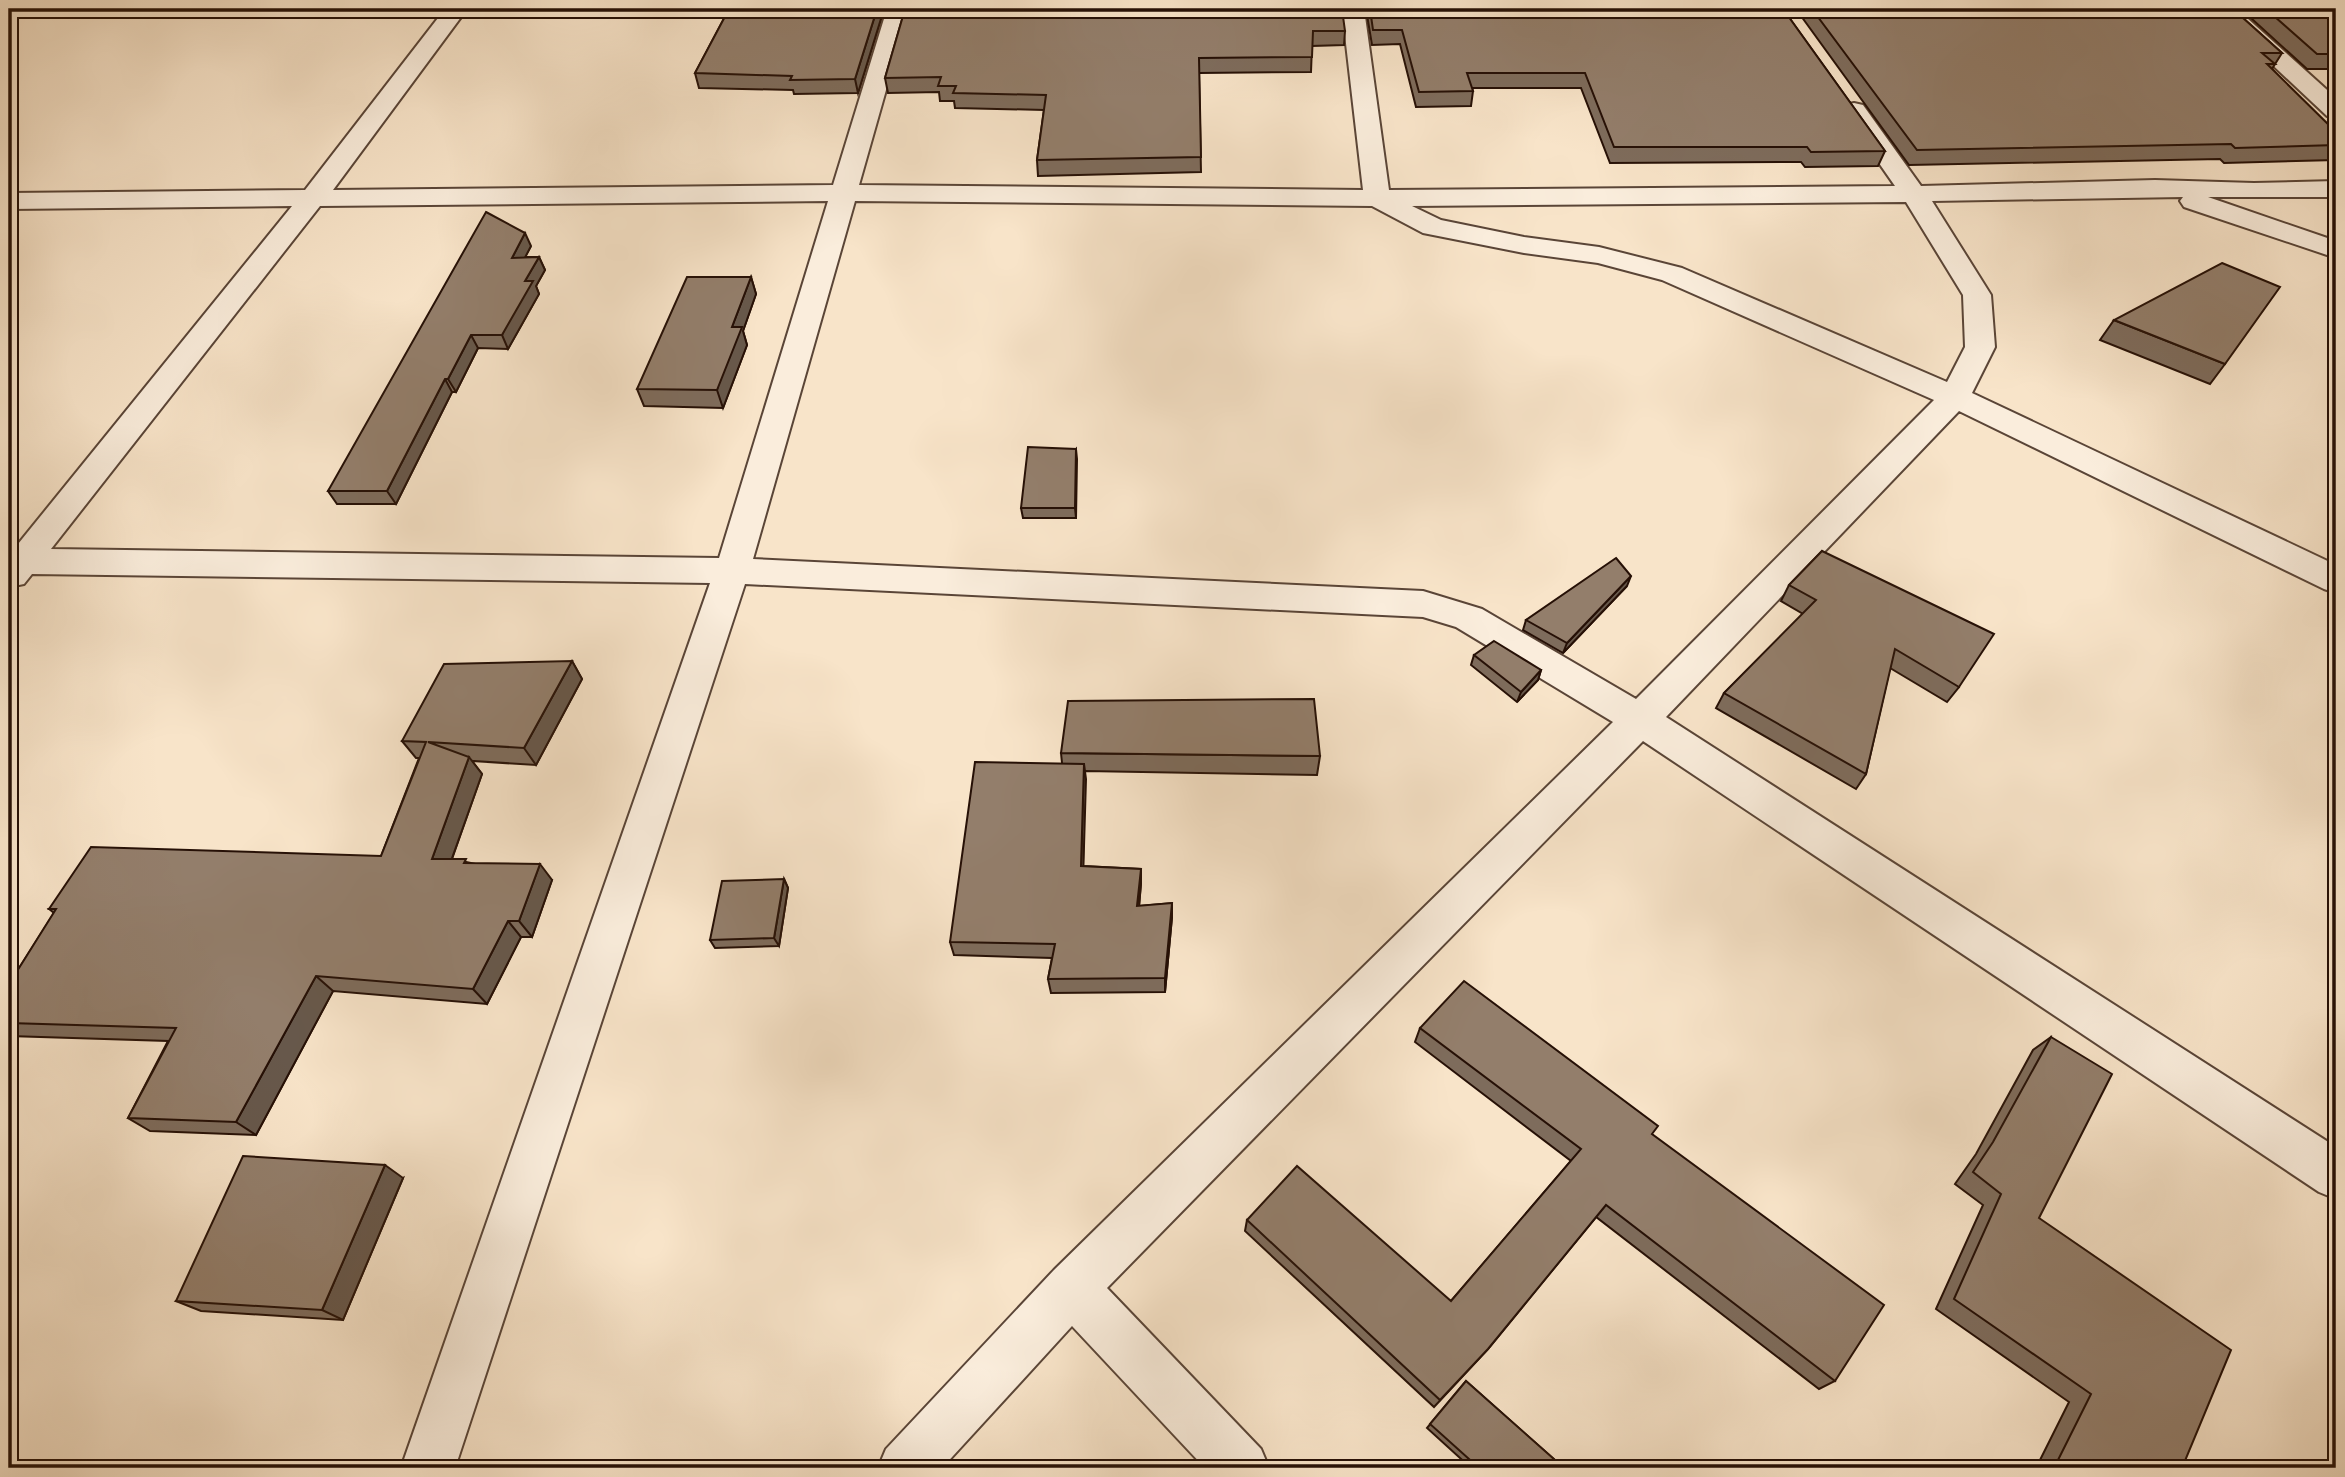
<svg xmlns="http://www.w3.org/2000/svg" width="2345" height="1477" viewBox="0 0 2345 1477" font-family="Vollkorn,serif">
	<rect width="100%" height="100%" fill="#f8e4c9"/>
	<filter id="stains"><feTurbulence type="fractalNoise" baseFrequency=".00286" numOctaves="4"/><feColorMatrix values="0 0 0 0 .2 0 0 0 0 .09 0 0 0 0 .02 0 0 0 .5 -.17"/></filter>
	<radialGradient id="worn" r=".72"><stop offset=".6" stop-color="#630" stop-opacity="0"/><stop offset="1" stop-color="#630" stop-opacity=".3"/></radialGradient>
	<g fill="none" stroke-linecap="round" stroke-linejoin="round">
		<defs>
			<g id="minor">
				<path d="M445,9H467L333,190L833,185L887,9H909L859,185L1363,190L1342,9H1364L1389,190L1895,186L1842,110L1845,105L1854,103L1863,105L1921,186L2155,180L2254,183L2336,181V197H2208L2336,241V258L2184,207L2180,201L2183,197L1932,201L1991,295L1995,347L1972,393L2336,565V593L2324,589L1959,411L1666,717L2336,1147V1199L2319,1192L1643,741L1107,1288L1261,1449L1269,1468H1205L1072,1326L942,1468H878L886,1449L1054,1270L1613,722L1456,627L1423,617L745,584L455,1468H401L710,583L32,574L24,584L9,587V549H14L292,206L9,209V193L305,190ZM828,201L719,558L51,549L320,206ZM855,201L1372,206L1423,233L1524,253L1598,263L1662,280L1934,400L1636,699L1482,609L1423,591L753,559ZM1906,202L1963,295L1965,347L1947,382L1682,268L1599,247L1524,237L1441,220L1412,206Z"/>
				<path d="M2213,9H2237L2336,98V118L2327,116Z"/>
			</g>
		</defs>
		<!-- minor casing -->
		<use href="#minor" stroke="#5a4537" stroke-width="4"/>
		<!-- minor -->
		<use href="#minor" fill="#faeddc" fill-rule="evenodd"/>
	</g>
	<!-- wall -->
	<g fill="#7e6c5c" stroke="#261006" stroke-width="2">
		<path d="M729,9H884L858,93L794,94L793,90L699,88L695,73Z"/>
		<path d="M905,9L1345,31L1344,45L1312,46L1311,72L1199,73L1201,172L1038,176L1037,160L1044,110L955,108L954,101H940L939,92L888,93L885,78Z"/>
		<path d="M1366,9H1783L1885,151L1878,166L1805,167L1801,162L1610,163L1581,88H1472L1473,91L1471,106L1416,107L1400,44L1372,45Z"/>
		<path d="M1796,9H2233L2282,53L2272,69L2336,145V160L2224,163L2220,159L1909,165Z"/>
		<path d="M2241,9H2336V69H2307Z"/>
		<path d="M531,246L525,257H539L545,270L536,286L539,294L508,349L478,348L456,392H452L396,504H337L328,491Z"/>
		<path d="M751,277L756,294L743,331L747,345L723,408L644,406L637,389Z"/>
		<path d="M2114,320L2225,364L2210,384L2100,340Z"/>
		<path d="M1076,449V518H1023L1021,508Z"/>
		<path d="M1822,551L1959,687L1947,702L1890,668L1866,774L1856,789L1716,708L1724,693L1803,614L1781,601L1789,585Z"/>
		<path d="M1627,586L1563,653L1523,630L1526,620Z"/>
		<path d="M1474,655L1541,670L1538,680L1517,702L1471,665Z"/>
		<path d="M572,661L582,679L536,765L472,761L482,774L452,859L552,880L532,937H521L487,1004L333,991L256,1135L150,1131L128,1118L168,1041L9,1036V984L54,913L49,909L381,856L419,758H416L402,741Z"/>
		<path d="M1061,753L1320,756L1317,775L1085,771L1083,866L1141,869V883L1139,906L1172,903V917L1165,992L1051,993L1048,979L1052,958L954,955L950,942L1062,763Z"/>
		<path d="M784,879L788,888L779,946L715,948L710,940Z"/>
		<path d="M1420,1028L1652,1134L1835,1381L1819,1389L1596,1217L1488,1349L1434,1407L1245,1231L1247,1220L1451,1301L1571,1161L1415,1042Z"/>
		<path d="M2051,1037L2039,1218L2182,1468H2036L2069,1402L1936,1309L1983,1205L1955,1184L1976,1154L2033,1050Z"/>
		<path d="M403,1178L343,1320L201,1311L176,1301Z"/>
		<path d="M1466,1381L1564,1468H1471L1427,1428Z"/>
	</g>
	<!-- shaded-wall -->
	<g fill="#67584b" stroke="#261006" stroke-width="2">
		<path d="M877,9H884L858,93L855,79Z"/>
		<path d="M525,233L531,246L518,271L512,258Z"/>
		<path d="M539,257L545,270L536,286L539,294L508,349L502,335L525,281Z"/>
		<path d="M751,277L756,294L743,331L747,345L723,408L717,390L732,327Z"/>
		<path d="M471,335L478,348L456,392L448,379Z"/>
		<path d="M445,379L452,392L396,504L387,491Z"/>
		<path d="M1076,449L1077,459L1076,518L1075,508Z"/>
		<path d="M1631,576L1627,586L1563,653L1567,643Z"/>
		<path d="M572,661L582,679L536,765L524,748Z"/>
		<path d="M1541,670L1538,680L1517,702L1521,692Z"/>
		<path d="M469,757L482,774L446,875L432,859Z"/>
		<path d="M1084,764L1086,779L1083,880L1081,866Z"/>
		<path d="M540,864L552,880L532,937L519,921Z"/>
		<path d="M1141,869V883L1138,920L1137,906Z"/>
		<path d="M784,879L788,888L779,946L774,938Z"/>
		<path d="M1172,903V917L1165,992V978Z"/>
		<path d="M508,921L521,937L487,1004L473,989Z"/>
		<path d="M316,976L333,991L256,1135L236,1122Z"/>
		<path d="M385,1165L403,1178L343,1320L322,1310Z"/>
	</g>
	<!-- building -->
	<g fill="#937e6b" stroke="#261006" stroke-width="2">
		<path d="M729,9H877L855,79L790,80L792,76L695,73Z"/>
		<path d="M905,9H1342L1345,31H1313L1312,57L1199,58L1201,157L1037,160L1046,95L953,93L956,86H938L941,77L885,78Z"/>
		<path d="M1370,9H1783L1885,151L1811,152L1807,147H1614L1585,73H1467L1473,91L1419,92L1402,30H1373Z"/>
		<path d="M1812,9H2233L2282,53H2262L2275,64H2267L2336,132V145L2235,148L2231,144L1917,150Z"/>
		<path d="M2266,9H2336V54H2317Z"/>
		<path d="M486,212L525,233L512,258L539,257L525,281H533L502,335H471L448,379H445L387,491H328Z"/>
		<path d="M2222,263L2280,287L2225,364L2114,320Z"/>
		<path d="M687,277H751L732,327H742L717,390L637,389Z"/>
		<path d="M1028,447L1076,449L1075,508H1021Z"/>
		<path d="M1822,551L1994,634L1959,687L1895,649L1866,774L1724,693L1816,600L1789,585Z"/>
		<path d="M1616,558L1631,576L1567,643L1526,620Z"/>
		<path d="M1494,641L1541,670L1521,692L1474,655Z"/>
		<path d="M572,661L524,748L428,742L469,757L432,859H466L464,863L540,864L519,921H508L473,989L316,976L236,1122L128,1118L176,1028L9,1023V984L56,909H49L91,847L381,856L426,742L402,741L444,664Z"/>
		<path d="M1314,699L1320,756L1061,753L1068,701Z"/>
		<path d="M975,762L1084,764L1081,866L1141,869L1137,906L1172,903L1165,978L1048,979L1055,944L950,942Z"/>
		<path d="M784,879L774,938L710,940L722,881Z"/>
		<path d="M1464,981L1658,1126L1652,1134L1884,1305L1835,1381L1606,1205L1488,1349L1440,1400L1247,1220L1297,1166L1451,1301L1581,1149L1420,1028Z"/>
		<path d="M2051,1037L2112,1074L2039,1218L2231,1350L2182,1468H2054L2091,1394L1954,1299L2001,1194L1973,1172L1993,1142Z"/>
		<path d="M243,1156L385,1165L322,1310L176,1301Z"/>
		<path d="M1466,1381L1564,1468H1479L1430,1424Z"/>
	</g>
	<!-- margin -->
	<rect width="2345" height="1477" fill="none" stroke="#f8e4c9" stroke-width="35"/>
	<rect x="10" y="10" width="2324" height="1456" fill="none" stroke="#261006" stroke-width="3.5"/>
	<rect x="18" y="18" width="2310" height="1442" fill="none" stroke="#261006" stroke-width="2"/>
	<rect width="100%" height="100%" filter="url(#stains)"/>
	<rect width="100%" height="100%" fill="url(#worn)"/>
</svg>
